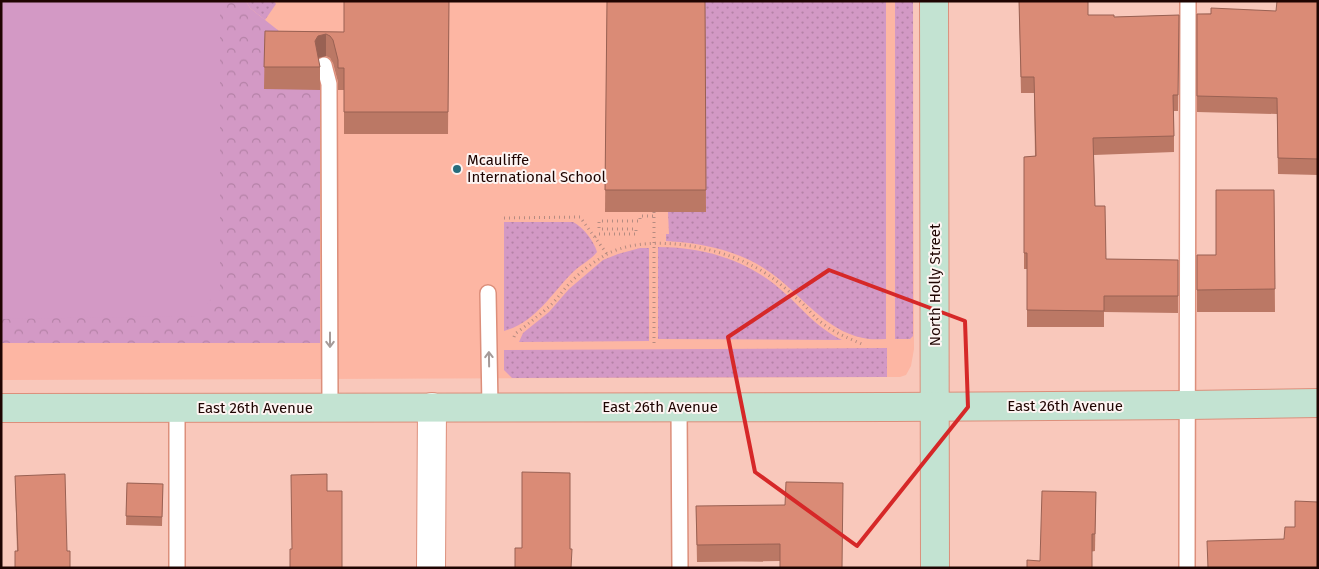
<svg xmlns="http://www.w3.org/2000/svg" width="1319" height="569" viewBox="0 0 1319 569" font-family="'Fira Sans',sans-serif">
	<defs>
		<pattern id="grass-dots" width="8" height="8" patternUnits="userSpaceOnUse" patternTransform="scale(1.25)"><rect width="8" height="8" fill="#d399c5"/><path d="M2 2h.1M6 6h.1" fill="none" stroke="#b582a7" stroke-width="1.8" stroke-linecap="round"/></pattern>
		<pattern id="park-crowns" width="20" height="18" patternUnits="userSpaceOnUse" patternTransform="scale(1.25)"><rect width="20" height="18" fill="#d399c5"/><path d="M2 6a3 3 0 1 1 6 0M12 15a3 3 0 1 1 6 0" fill="none" stroke="#b582a7"/></pattern>
	</defs>
	<rect width="100%" height="100%" fill="#f9c8bb"/>
	<!-- built -->
	<path fill="#fdb6a3" d="M1,1H913L914,349L911,366L906,375L900,377H887L1,380Z"/>
	<!-- grass -->
	<g fill="url(#grass-dots)">
		<path d="M246,1H274L276,4L265,20L250,8Z"/>
		<path d="M705,1H886V339C879,339 871,340 863,338C824,330 802,295 771,273C741,251 703,243 666,241V234H669L668,212Z"/>
		<path d="M895,1H913V336L910,339H895Z"/>
		<path d="M504,222H573C583,227 594,241 597,252C591,260 580,265 573,272C551,294 536,322 504,331Z"/>
		<path d="M658,247C707,247 753,262 788,296C807,314 818,328 842,340L658,339Z"/>
		<path d="M640,248H649V341L519,342L523,333L549,312L569,289L603,260L618,254Z"/>
		<path d="M887,348V377L512,378L504,370V350Z"/>
	</g>
	<!-- park -->
	<path fill="url(#park-crowns)" d="M1,1H246L250,8L279,31L316,73L320,87V343H1Z"/>
	<!-- pitch -->
	<path fill="#d399c5" d="M1,1H220V290L196,316L1,319Z"/>
	<g fill="none" stroke-linecap="round" stroke-linejoin="round">
		<defs>
			<g id="lane">
				<path d="M324,65L329,84L330,408"/>
				<path d="M488,293L490,407"/>
				<path d="M679,407L680,568"/>
				<path d="M177,568V409"/>
				<path d="M1187,568L1188,1"/>
			</g>
			<path id="street" d="M431,568L432,407"/>
			<g id="secondary">
				<path d="M934,1L935,568"/>
				<path d="M1,408L892,407L1188,405L1318,403"/>
			</g>
		</defs>
		<!-- lane casing -->
		<use href="#lane" stroke="#dc8f7b" stroke-width="18"/>
		<!-- street casing -->
		<use href="#street" stroke="#dc8f7b" stroke-width="30"/>
		<!-- secondary casing -->
		<use href="#secondary" stroke="#dc8f7b" stroke-width="30"/>
		<!-- path -->
		<g stroke="#b58b81" stroke-width="3" stroke-dasharray="1 4" stroke-linecap="butt">
			<path d="M654,212V344"/>
			<path d="M504,218L580,217L607,254"/>
			<path d="M595,237L599,234H636V229H599V221H640V216H654"/>
			<path d="M514,337L515,334C528,324 541,314 553,303C559,296 564,289 570,283C579,273 591,264 602,257C646,229 732,248 771,277C782,285 793,295 803,304C809,310 814,317 822,323C833,332 848,338 862,344"/>
		</g>
		<!-- lane -->
		<use href="#lane" stroke="#fff" stroke-width="15"/>
		<!-- street -->
		<use href="#street" stroke="#fff" stroke-width="28"/>
		<!-- secondary -->
		<use href="#secondary" stroke="#c3e3d2" stroke-width="28"/>
	</g>
	<!-- wall -->
	<g fill="#bb7865">
		<path d="M449,1L448,134H344V90H338V82L333,63L330,58L326,56L318,58L320,67V90L264,89L265,31L344,32Z"/>
		<path d="M607,1H705L706,212H605Z"/>
		<path d="M1019,1H1088V15L1114,17L1179,15L1178,111H1174V152L1094,155L1095,206L1106,259L1178,260V313L1104,312V327H1027V269H1024V157L1035,156L1034,93H1021Z"/>
		<path d="M1318,1V175L1278,174L1277,114L1197,112V14L1276,11Z"/>
		<path d="M1274,190L1275,312H1197V255H1216Z"/>
		<path d="M15,476L67,551H17Z"/>
		<path d="M127,483L163,484L162,526L126,525Z"/>
		<path d="M1096,492L1095,551L1040,561Z"/>
		<path d="M696,506L842,568L780,561L697,562Z"/>
	</g>
	<!-- shaded-wall -->
	<path fill="#996153" d="M326,34V56L318,58L315,41L318,36Z"/>
	<!-- building -->
	<g fill="#da8b76" stroke="#996153">
		<path d="M344,1H449L448,112H344V68H338V60L333,40L330,36L326,34L318,36L315,41L320,67H264L265,31L344,32Z"/>
		<path d="M607,1H705L706,190H605Z"/>
		<path d="M1019,1H1088V15H1114V17L1179,15L1178,95H1173L1174,136L1093,138L1095,206H1105L1106,259L1178,260V296H1104V311L1027,310V253H1024V157L1036,156L1034,77H1021Z"/>
		<path d="M1277,1H1318V159L1278,158L1277,98L1197,96V14H1211V8L1276,11Z"/>
		<path d="M1216,190H1274L1275,289L1197,290V255H1216Z"/>
		<path d="M522,472L570,473V549H572L571,568H515V548H522Z"/>
		<path d="M65,474L67,551H70V568H15V551H18L15,476Z"/>
		<path d="M327,474V491H342V568H290V549H292L291,475Z"/>
		<path d="M786,482L843,483L842,568H780V544L697,545L696,506L785,505Z"/>
		<path d="M127,483L163,484L162,517L126,516Z"/>
		<path d="M1042,491L1096,492L1095,534H1092V568H1027V560L1040,561Z"/>
		<path d="M1295,501L1318,502V568H1208L1207,541L1284,539L1285,527H1295Z"/>
	</g>
	<!-- one-way arrows -->
	<defs><path id="oneway-shaft" d="M-6 0H5M1.5-3L5.5 0L1.5 3" fill="none" stroke-width="1.6" stroke-linecap="round" stroke-linejoin="round" transform="scale(1.25)"/></defs>
	<g stroke="#a59b99">
		<use href="#oneway-shaft" transform="translate(330 340) rotate(90)"/>
		<use href="#oneway-shaft" transform="translate(489 359) rotate(-91)"/>
	</g>
	<!-- marked area -->
	<path fill="none" stroke="#d62828" stroke-width="4" stroke-linejoin="round" d="M829,270L965,321L968,407L857,546L755,472L728,337Z"/>
	<!-- markers -->
	<circle fill="#276c7c" stroke="#fdf4f2" stroke-width="2" cx="457" cy="169" r="5"/>
	<g text-anchor="middle" dominant-baseline="central" stroke-width="4" stroke-linejoin="round" paint-order="stroke">
		<!-- poi labels -->
		<g font-size="15" fill="#1e0401" stroke="#fdf4f2" text-anchor="start">
			<text x="467" y="160">Mcauliffe<tspan x="467" dy="17">International School</tspan></text>
		</g>
		<!-- street labels -->
		<g font-size="15" fill="#1e0401" stroke="#fdf4f2">
			<text transform="translate(935 285) rotate(-90)">North Holly Street</text>
			<text x="1065" y="406">East 26th Avenue</text>
			<text x="660" y="407">East 26th Avenue</text>
			<text x="255" y="408">East 26th Avenue</text>
		</g>
	</g>
	<!-- border -->
	<rect width="1319" height="569" fill="none" stroke="#1e0401" stroke-width="5"/>
</svg>
